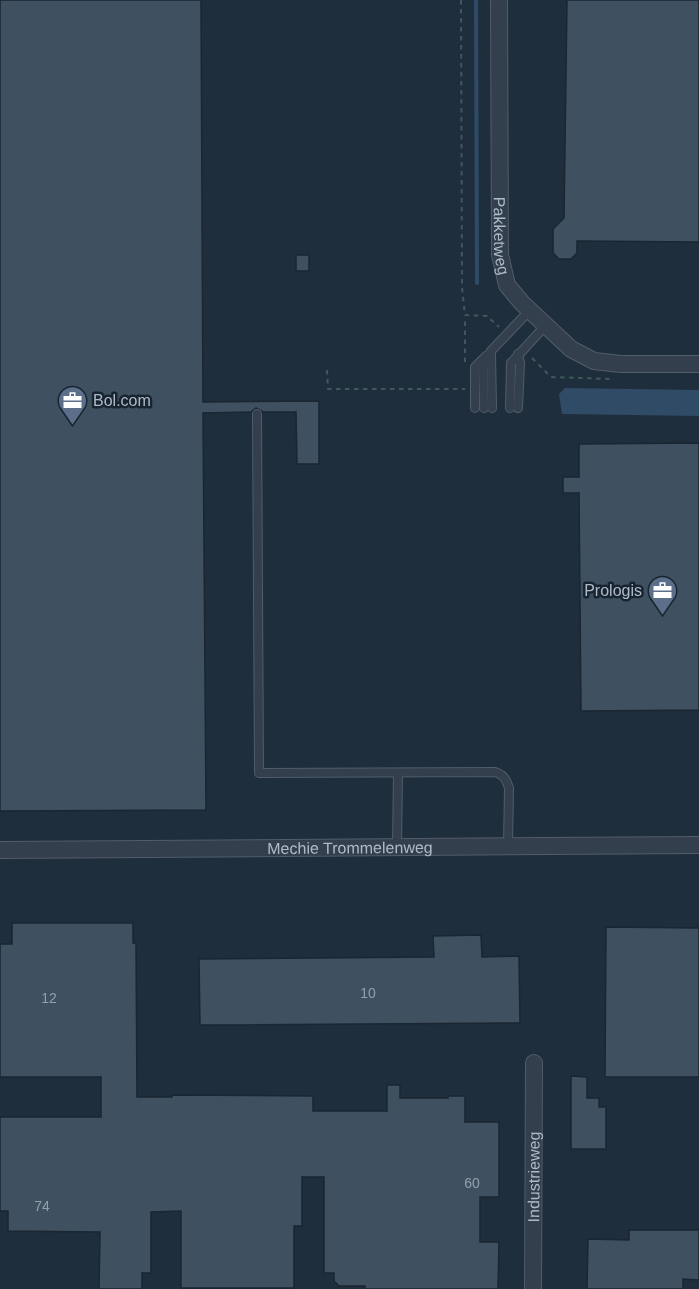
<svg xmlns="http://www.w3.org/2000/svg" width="699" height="1289" viewBox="0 0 699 1289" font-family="Arial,sans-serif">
	<rect width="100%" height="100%" fill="#1f2e3c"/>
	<!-- water -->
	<path fill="#304b65" d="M565,388L699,390V416L562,414L559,394Z"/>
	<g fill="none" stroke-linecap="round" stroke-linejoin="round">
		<!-- stream -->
		<path stroke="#304b65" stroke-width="4" d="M476,0L477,283"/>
	</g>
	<!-- building -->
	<g fill="#3f5060" stroke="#1a2632" stroke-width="1.5">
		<path d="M0,0H201L203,402L319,401V464H297L296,412H263L256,408L251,412L203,413L206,810L0,811Z"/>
		<path d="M567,0H699V242L577,241V253L571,259H559L553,253V229L564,218Z"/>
		<rect x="296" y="255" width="13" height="16"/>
		<path d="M699,443V710L581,711L579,493H563V477H579V444Z"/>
		<path d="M12,923H133V943H136L137,1097H172V1095L313,1096V1111H387V1085H400V1098H448V1096H465V1122H499V1197H480V1242H499L498,1289H365V1286H339L334,1281V1273H324V1177H302V1226H294V1288H181V1211L151,1212V1273H142V1289H99L100,1232L8,1231V1211H0V1117H101V1077H0V944H12Z"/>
		<path d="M606,927L699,928V1077H605Z"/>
		<path d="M481,935L482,957L519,956L520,1023L200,1025L199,959L434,957L433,936Z"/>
		<path d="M571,1076L587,1077V1098H599V1107H606V1149H571Z"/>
		<path d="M629,1230H699V1280L683,1279V1289H587L588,1239L629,1240Z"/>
	</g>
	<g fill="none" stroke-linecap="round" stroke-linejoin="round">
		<defs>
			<g id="lane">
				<path d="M491,352L492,408"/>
				<path d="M475,408V367L486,356"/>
				<path d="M484,408L483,367L491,351L530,310"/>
				<path d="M510,408L511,363L545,326"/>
				<path d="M518,408L520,363L518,354"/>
				<path d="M257,414L259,773L495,772C504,775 506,779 509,788L508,846"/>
				<path d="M397,847L398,773"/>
			</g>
			<g id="street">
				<path id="s1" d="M499,0L500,255L507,285L522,303L571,349L594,361L621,364H699"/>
				<path id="s2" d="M0,850L699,845"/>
				<path id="s3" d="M533,1289L534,1063"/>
			</g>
		</defs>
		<!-- lane casing -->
		<use href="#lane" stroke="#515d69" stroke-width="10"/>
		<!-- street casing -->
		<use href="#street" stroke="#515d69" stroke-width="18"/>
		<!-- path -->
		<g stroke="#3f595a" stroke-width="2" stroke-dasharray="4.5 4.5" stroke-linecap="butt">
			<path d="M461,0L462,288L465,315L487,316L499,327"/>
			<path d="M532,358L551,377L612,379"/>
			<path d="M465,362V317"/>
			<path d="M327,370L328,389H465"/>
		</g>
		<!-- lane -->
		<use href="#lane" stroke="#333f4c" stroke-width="8"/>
		<!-- street -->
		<use href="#street" stroke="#333f4c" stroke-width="16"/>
	</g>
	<!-- icons -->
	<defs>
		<symbol id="office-pin" viewBox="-11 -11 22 30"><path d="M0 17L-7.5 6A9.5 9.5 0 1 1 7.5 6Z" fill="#5c6f8a" stroke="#182430"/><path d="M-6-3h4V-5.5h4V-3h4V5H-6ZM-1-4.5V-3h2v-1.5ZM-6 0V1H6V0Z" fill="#fff"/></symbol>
	</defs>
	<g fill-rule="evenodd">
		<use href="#office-pin" x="56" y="384" width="33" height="45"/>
		<use href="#office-pin" x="646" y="574" width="33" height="45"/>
	</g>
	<g text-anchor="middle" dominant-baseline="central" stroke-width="5" stroke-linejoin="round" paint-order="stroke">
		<!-- number labels -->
		<g font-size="14" fill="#92a0ae">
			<text x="368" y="993">10</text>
			<text x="49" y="998">12</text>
			<text x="472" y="1183">60</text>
			<text x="42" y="1206">74</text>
		</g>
		<!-- street labels -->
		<g font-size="16" fill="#aebac8" stroke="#182430">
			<text stroke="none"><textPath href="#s1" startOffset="236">Pakketweg</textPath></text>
			<text stroke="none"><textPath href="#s2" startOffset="350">Mechie Trommelenweg</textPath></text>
			<text stroke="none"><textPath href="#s3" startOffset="112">Industrieweg</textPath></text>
		</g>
		<!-- poi labels -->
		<g font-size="16" fill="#aebac8" stroke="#182430" text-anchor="start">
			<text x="93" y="400">Bol.com</text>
			<text x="642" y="590" text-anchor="end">Prologis</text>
		</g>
	</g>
</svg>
